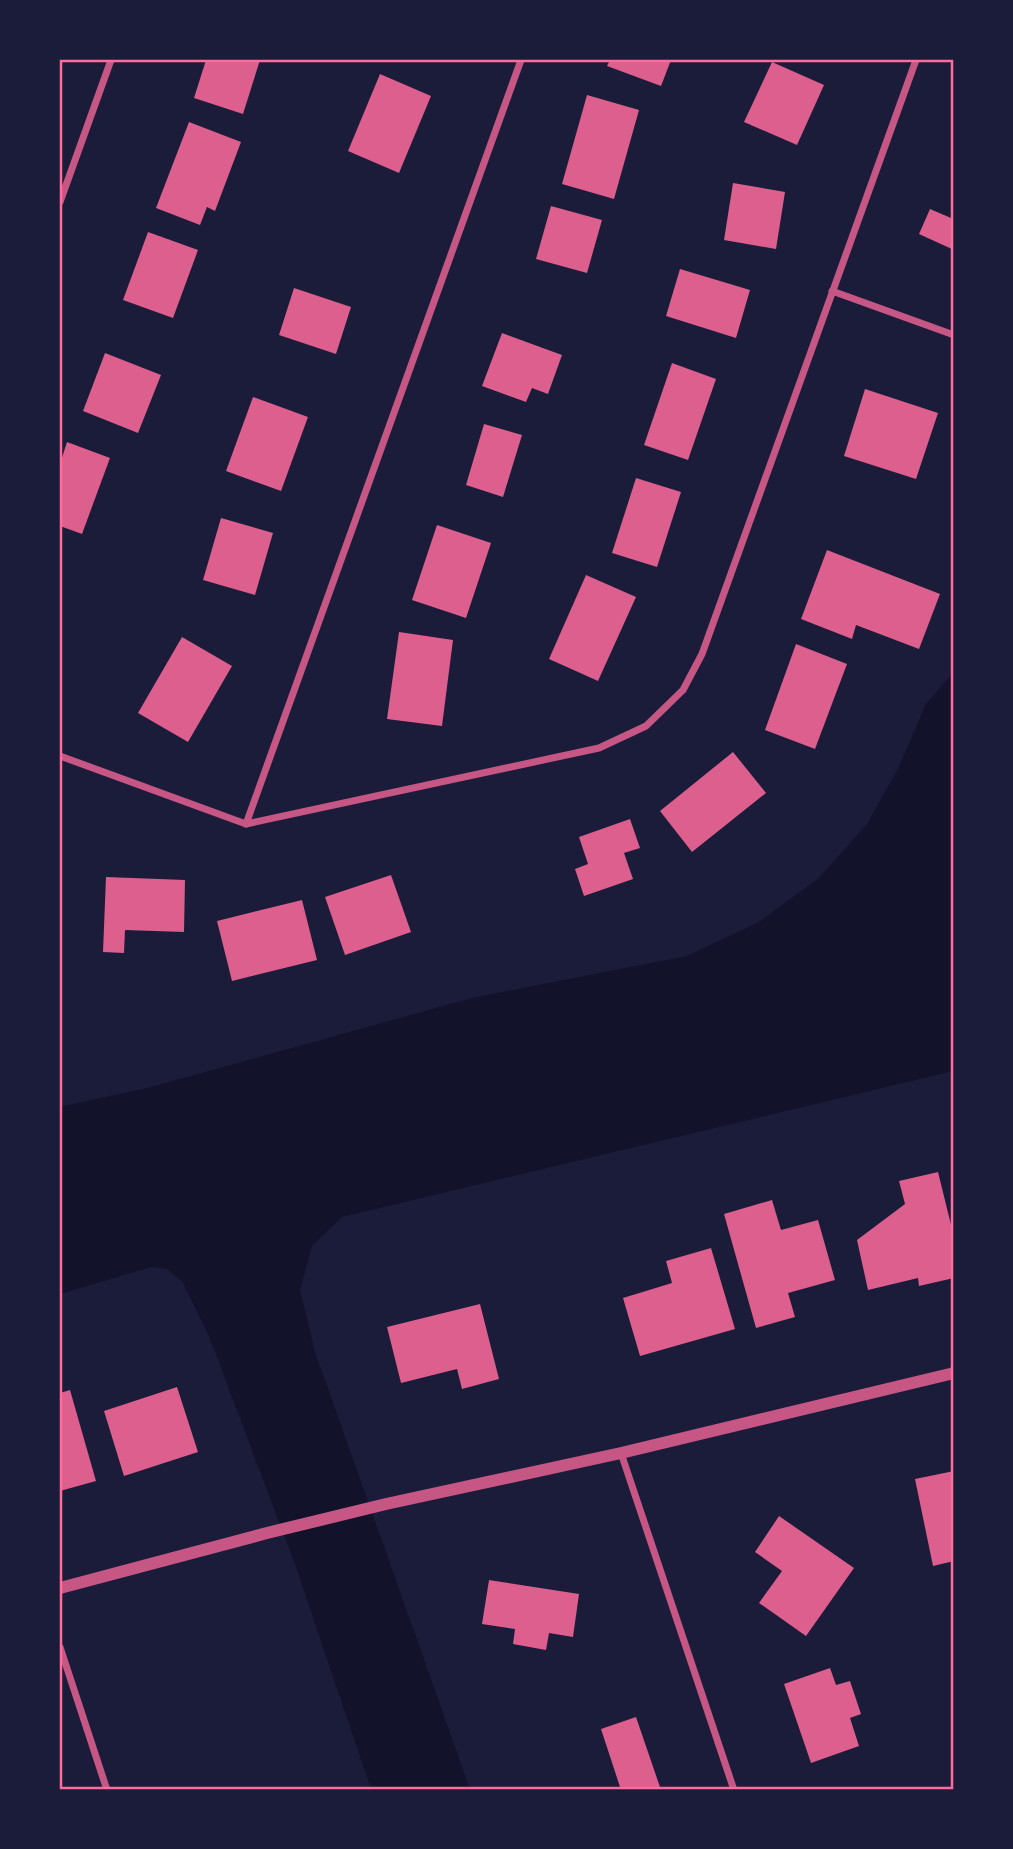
<svg xmlns="http://www.w3.org/2000/svg" width="1013" height="1849" viewBox="0 0 1013 1849" font-family="'Roboto Condensed',sans-serif">
	<rect width="100%" height="100%" fill="#1b1b3a"/>
	<!-- water -->
	<path fill="#12122b" d="M953,673V1071L342,1217L312,1246L300,1290L315,1352L470,1789H371L296,1567L209,1336L182,1281L167,1269L151,1267L60,1294V1107L151,1087L472,998L687,956L759,922L819,878L867,824L899,767L926,704Z"/>
	<!-- building -->
	<g fill="#dd5f8e">
		<path d="M206,60H260L243,114L194,98Z"/>
		<path d="M610,60H671L661,86L607,66Z"/>
		<path d="M772,62L824,85L797,145L744,122Z"/>
		<path d="M380,74L431,96L399,173L348,151Z"/>
		<path d="M587,95L639,110L614,199L562,184Z"/>
		<path d="M189,122L241,142L215,211L207,207L200,225L156,208Z"/>
		<path d="M733,183L785,192L776,249L724,240Z"/>
		<path d="M551,206L602,220L587,273L536,259Z"/>
		<path d="M930,209L951,218L954,212V250L919,234Z"/>
		<path d="M148,232L198,250L173,318L123,300Z"/>
		<path d="M680,269L750,290L736,338L666,316Z"/>
		<path d="M294,288L351,307L336,354L279,335Z"/>
		<path d="M502,333L562,355L548,394L532,388L526,402L482,386Z"/>
		<path d="M105,353L161,375L138,433L83,411Z"/>
		<path d="M672,363L716,379L688,460L644,445Z"/>
		<path d="M865,389L938,413L916,479L844,456Z"/>
		<path d="M253,397L308,417L281,491L226,471Z"/>
		<path d="M484,424L522,435L503,497L466,485Z"/>
		<path d="M67,442L110,458L82,534L60,526V464Z"/>
		<path d="M636,478L681,492L657,567L612,553Z"/>
		<path d="M221,518L273,533L255,595L203,580Z"/>
		<path d="M437,525L491,543L466,618L412,600Z"/>
		<path d="M827,550L940,594L919,649L856,625L852,639L801,619Z"/>
		<path d="M586,575L636,597L598,681L549,659Z"/>
		<path d="M399,632L453,640L442,726L387,719Z"/>
		<path d="M182,637L232,666L188,742L138,713Z"/>
		<path d="M796,644L847,664L815,749L765,730Z"/>
		<path d="M733,752L766,793L692,852L660,811Z"/>
		<path d="M630,819L640,848L624,853L633,879L584,896L575,869L588,864L579,837Z"/>
		<path d="M391,875L411,932L345,955L325,897Z"/>
		<path d="M106,877L185,880L184,932L125,930L124,953L103,952Z"/>
		<path d="M302,900L317,960L232,981L217,921Z"/>
		<path d="M938,1172L954,1237V1278L919,1286L918,1278L868,1290L857,1240L905,1204L899,1181Z"/>
		<path d="M772,1200L781,1230L818,1220L835,1280L788,1293L795,1317L756,1328L724,1214Z"/>
		<path d="M711,1248L735,1329L640,1356L623,1298L672,1283L666,1261Z"/>
		<path d="M480,1304L499,1379L462,1389L457,1369L401,1383L387,1327Z"/>
		<path d="M177,1387L198,1452L124,1476L104,1411Z"/>
		<path d="M70,1390L96,1481L60,1491V1393Z"/>
		<path d="M954,1471V1561L933,1566L915,1479Z"/>
		<path d="M779,1516L854,1568L806,1636L759,1603L782,1571L755,1552Z"/>
		<path d="M489,1580L579,1594L573,1637L549,1633L546,1650L513,1644L515,1629L482,1624Z"/>
		<path d="M830,1668L836,1685L850,1681L861,1714L850,1718L859,1746L811,1763L784,1684Z"/>
		<path d="M636,1717L661,1790H621L601,1729Z"/>
	</g>
	<g fill="none" stroke-linecap="round" stroke-linejoin="round">
		<!-- minor -->
		<g stroke="#c65784" stroke-width="7">
			<path d="M60,202L111,60"/>
			<path d="M832,291L954,335"/>
			<path d="M60,756L246,824L599,748L646,726L683,690L702,654L916,60"/>
			<path d="M246,824L521,60"/>
			<path d="M621,1453L734,1790"/>
			<path d="M60,1647L107,1790"/>
		</g>
		<!-- tertiary -->
		<path stroke="#c65784" stroke-width="12" d="M60,1588L267,1533L386,1504L621,1453L954,1373"/>
	</g>
	<!-- border -->
	<rect width="1013" height="1849" fill="none" stroke="#1b1b3a" stroke-width="122"/>
	<rect x="61" y="61" width="891" height="1727" fill="none" stroke="#ff6b9d" stroke-width="2.5"/>
</svg>
